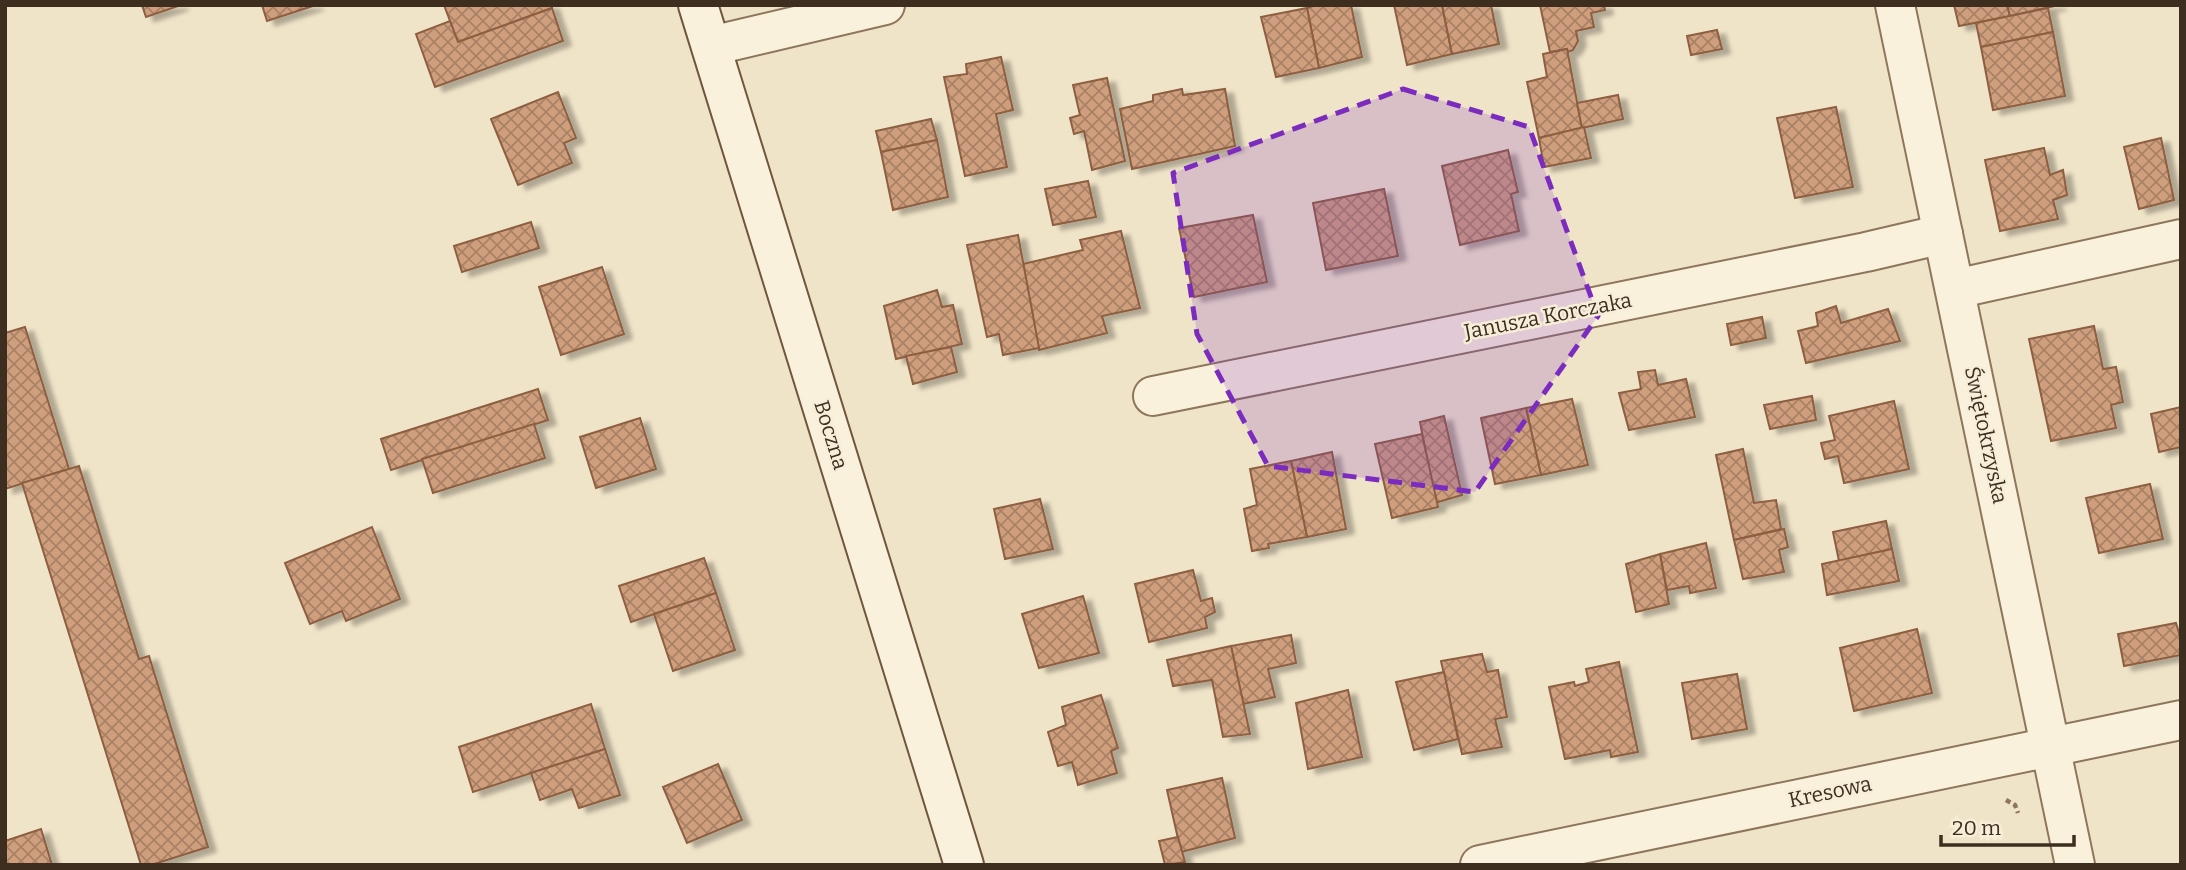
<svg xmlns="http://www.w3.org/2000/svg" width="2186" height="870" viewBox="0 0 2186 870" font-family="Bitter,serif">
	<defs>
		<pattern id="building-cross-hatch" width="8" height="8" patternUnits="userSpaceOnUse" patternTransform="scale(1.75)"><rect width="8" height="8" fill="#cf9f7d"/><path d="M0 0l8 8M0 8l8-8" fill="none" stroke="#a98266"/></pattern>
		<filter id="shadow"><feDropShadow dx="8" dy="4.5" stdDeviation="2" flood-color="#0004"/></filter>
	</defs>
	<rect width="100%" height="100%" fill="#f0e4c8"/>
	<!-- building -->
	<g fill="url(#building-cross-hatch)" stroke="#8d5f41" stroke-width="2" filter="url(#shadow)">
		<path d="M142,5H181L146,17Z"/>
		<path d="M262,5H316L267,21Z"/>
		<path d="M444,5H551L552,8L458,42Z"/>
		<path d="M1316,5H1351L1362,57L1319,68L1307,8Z"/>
		<path d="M1394,5H1442L1452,54L1407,65Z"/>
		<path d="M1442,5H1491L1499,44L1452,54Z"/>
		<path d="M1540,5H1604L1605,10L1591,13L1594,27L1576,31L1578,41L1573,50L1568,52L1567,49L1550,52Z"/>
		<path d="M1954,5H2007L2010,16L1959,26Z"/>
		<path d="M2007,5H2059L2010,16Z"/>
		<path d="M552,8L563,41L435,87L416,34L450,21L458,42Z"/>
		<path d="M1307,8L1319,68L1276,77L1261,17Z"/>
		<path d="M2048,8L2053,32L1981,47L1976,23Z"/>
		<path d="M1717,30L1722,49L1691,55L1687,36Z"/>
		<path d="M2053,32L2065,96L1993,110L1981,47Z"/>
		<path d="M1567,49L1582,128L1539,138L1527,82L1547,77L1543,54Z"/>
		<path d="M1001,57L1013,110L996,114L1007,167L965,176L944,77L967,74L966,64Z"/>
		<path d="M1107,78L1125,161L1092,170L1084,131L1074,134L1070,118L1080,115L1073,85Z"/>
		<path d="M1182,89L1183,95L1225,89L1235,146L1132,169L1120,109L1153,101V95Z"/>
		<path d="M558,92L576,138L564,143L572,163L518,185L491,119Z"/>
		<path d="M1618,95L1623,119L1582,128L1577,103Z"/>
		<path d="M1836,107L1853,187L1795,198L1777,118Z"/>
		<path d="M931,119L937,140L881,152L876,131Z"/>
		<path d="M1584,127L1591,158L1544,167L1539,138Z"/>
		<path d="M2161,138L2174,200L2139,209L2124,147Z"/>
		<path d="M937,140L948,197L893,210L881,152Z"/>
		<path d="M2044,148L2050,175L2063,170L2067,195L2053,200L2058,219L2000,231L1985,160Z"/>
		<path d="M1508,150L1518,192L1511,194L1519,231L1460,245L1442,166Z"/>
		<path d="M1088,181L1096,217L1053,225L1045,189Z"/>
		<path d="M1384,189L1398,256L1326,270L1313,203Z"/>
		<path d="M1253,215L1267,282L1194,297L1179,228Z"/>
		<path d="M531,222L539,248L462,272L454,246Z"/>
		<path d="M1121,231L1140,308L1102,316L1107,333L1039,350L1023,264L1083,250L1080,240Z"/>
		<path d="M1018,235L1039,348L1003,355L999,334L987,337L967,245Z"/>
		<path d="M602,267L624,334L561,355L539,287Z"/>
		<path d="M937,290L942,307L953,305L962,344L896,359L884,306Z"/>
		<path d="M1836,306L1841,323L1888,309L1900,341L1806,363L1798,331L1818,326L1816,313Z"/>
		<path d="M1762,317L1766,338L1731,345L1727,324Z"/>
		<path d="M2094,326L2103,369L2116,367L2123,402L2111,405L2116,428L2051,441L2029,339Z"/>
		<path d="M25,327L69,469L5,489V333Z"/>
		<path d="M951,347L957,372L913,384L906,356Z"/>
		<path d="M1655,370L1658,385L1686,379L1695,417L1629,430L1619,393L1641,389L1638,372Z"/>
		<path d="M538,389L548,420L391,470L381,439Z"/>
		<path d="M1812,396L1816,420L1770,429L1764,405Z"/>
		<path d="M1572,399L1588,465L1541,475L1526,408Z"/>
		<path d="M1894,401L1909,469L1844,483L1838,456L1825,459L1821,443L1835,440L1829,416Z"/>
		<path d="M2181,407V447L2159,452L2151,414Z"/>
		<path d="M1526,408L1541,475L1495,484L1481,418Z"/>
		<path d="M1444,416L1462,495L1435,503L1420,422Z"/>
		<path d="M640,418L656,469L596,488L580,437Z"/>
		<path d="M534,424L545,458L433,493L422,459Z"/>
		<path d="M1422,434L1438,507L1392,518L1375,444Z"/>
		<path d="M1743,449L1754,503L1776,500L1781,529L1734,540L1716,455Z"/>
		<path d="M1332,452L1346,529L1307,537L1291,461Z"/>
		<path d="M1291,461L1307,537L1268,544L1269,548L1252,551L1244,509L1257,505L1250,469Z"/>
		<path d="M79,466L139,659L149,656L208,847L151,865H141L22,483Z"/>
		<path d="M2150,484L2163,539L2099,553L2086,498Z"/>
		<path d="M1040,499L1053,549L1005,559L994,509Z"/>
		<path d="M1886,521L1892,549L1839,561L1833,532Z"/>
		<path d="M372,527L400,599L346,621L342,611L310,624L285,563Z"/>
		<path d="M1784,529L1788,547L1779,550L1784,572L1743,579L1734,540Z"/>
		<path d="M1706,543L1716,588L1690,593L1689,586L1667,590L1660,554Z"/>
		<path d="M1892,549L1899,581L1827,595L1822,564Z"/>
		<path d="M1660,554L1669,604L1636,612L1626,564Z"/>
		<path d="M704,558L716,593L631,622L619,586Z"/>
		<path d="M1193,570L1201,601L1212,598L1215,612L1205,617L1207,628L1149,642L1135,584Z"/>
		<path d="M716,593L735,650L673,671L654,614Z"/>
		<path d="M1083,596L1099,653L1039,668L1022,614Z"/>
		<path d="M2176,623L2181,640V655L2124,666L2118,634Z"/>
		<path d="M1917,629L1932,693L1854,711L1840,648Z"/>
		<path d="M1291,635L1296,663L1268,669L1275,697L1243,704L1231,646Z"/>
		<path d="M1231,646L1250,734L1223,737L1212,680L1173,686L1167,660Z"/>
		<path d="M1482,654L1487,672L1498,670L1507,717L1495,719L1502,747L1462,754L1441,661Z"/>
		<path d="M1619,662L1638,752L1611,757L1610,750L1565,759L1549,687L1574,682L1575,686L1589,682L1586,669Z"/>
		<path d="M1444,672L1458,739L1414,750L1396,682Z"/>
		<path d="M1737,674L1747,729L1692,739L1682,683Z"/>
		<path d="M1348,690L1362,757L1308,769L1296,703Z"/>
		<path d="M1101,695L1118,748L1111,751L1117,773L1078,785L1072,762L1058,766L1048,732L1066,725L1062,707Z"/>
		<path d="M591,704L605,749L473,792L459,747Z"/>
		<path d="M605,749L620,795L579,808L572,789L540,800L531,773Z"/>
		<path d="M718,764L742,820L687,843L663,787Z"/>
		<path d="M1222,778L1235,838L1181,852L1167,790Z"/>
		<path d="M41,829L52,865H5V841Z"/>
		<path d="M1178,837L1185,862L1165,865L1159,841Z"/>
	</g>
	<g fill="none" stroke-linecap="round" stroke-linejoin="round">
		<defs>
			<g id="street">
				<path d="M1895,5L2075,865"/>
				<path d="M711,46L885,5"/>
				<path d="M1955,289L2181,239"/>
				<path d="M1153,396L1866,252L1943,234"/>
				<path d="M1480,865L2181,720"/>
			</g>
			<path id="secondary" d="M698,5L964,865"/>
		</defs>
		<!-- street casing -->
		<use href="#street" stroke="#8d765c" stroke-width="42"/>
		<!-- secondary casing -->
		<use href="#secondary" stroke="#6f573f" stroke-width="42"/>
		<!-- path -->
		<path stroke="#8d765c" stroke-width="4.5" stroke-dasharray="5 3.5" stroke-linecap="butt" d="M2006,800L2015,805L2018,813"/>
		<!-- street -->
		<use href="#street" stroke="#faf1dc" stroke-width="38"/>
		<!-- secondary -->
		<use href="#secondary" stroke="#faf1dc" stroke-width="38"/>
	</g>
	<!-- marked area -->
	<path fill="#7b2cbf" fill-opacity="0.2" stroke="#7b2cbf" stroke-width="5" stroke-dasharray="14 9" stroke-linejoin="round" d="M1403,89L1529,127L1598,316L1475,492L1268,466L1197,334L1173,173Z"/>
	<g text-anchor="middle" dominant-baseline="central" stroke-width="5" stroke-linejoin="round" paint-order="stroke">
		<!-- street labels -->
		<g font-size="21" fill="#3d2e20" stroke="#f7eed8">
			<text transform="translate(1548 316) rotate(-11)">Janusza Korczaka</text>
			<text transform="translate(831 435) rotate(73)">Boczna</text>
			<text transform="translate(1986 435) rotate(78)">Świętokrzyska</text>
			<text transform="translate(1830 792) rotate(-12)">Kresowa</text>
		</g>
	</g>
	<!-- border -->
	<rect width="2186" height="870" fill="none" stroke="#3d2e20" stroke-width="14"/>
	<!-- scale -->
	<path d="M1941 835v10h133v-10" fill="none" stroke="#3d2e20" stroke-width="3.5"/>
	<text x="1952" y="835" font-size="21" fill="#3d2e20" stroke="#f7eed8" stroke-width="5" paint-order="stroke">20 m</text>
</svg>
